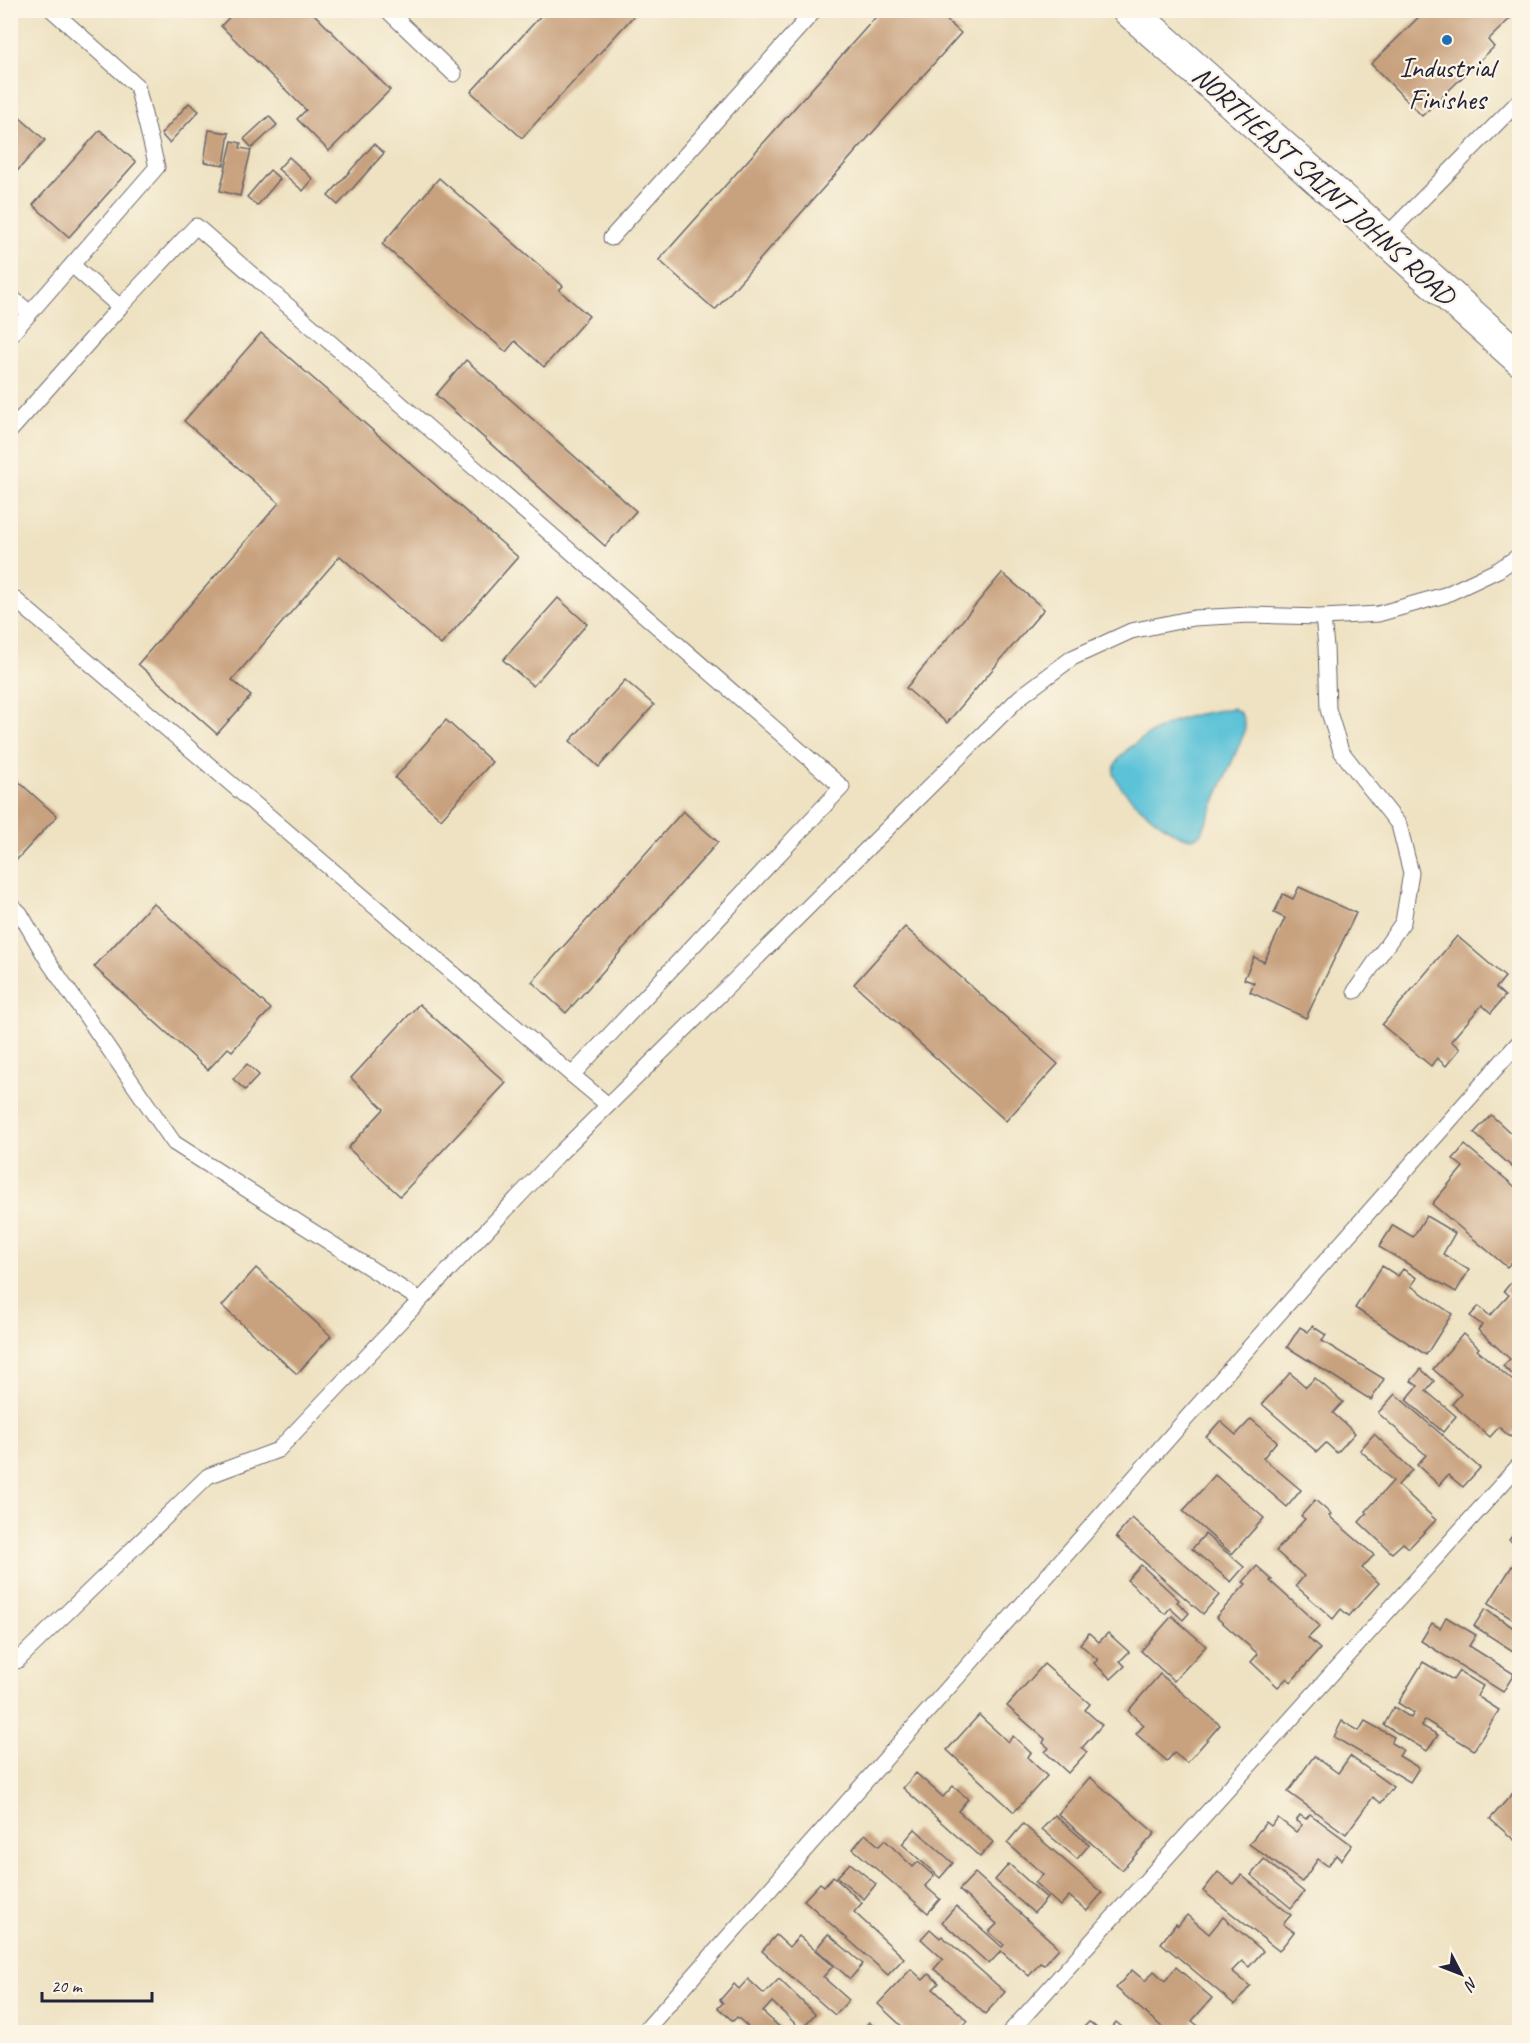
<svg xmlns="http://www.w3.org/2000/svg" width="1530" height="2043" viewBox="0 0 1530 2043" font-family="Caveat,sans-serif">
	<rect width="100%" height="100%" fill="#fcf5e5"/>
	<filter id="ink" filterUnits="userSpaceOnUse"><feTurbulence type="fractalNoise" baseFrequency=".0167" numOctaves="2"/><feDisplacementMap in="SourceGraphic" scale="12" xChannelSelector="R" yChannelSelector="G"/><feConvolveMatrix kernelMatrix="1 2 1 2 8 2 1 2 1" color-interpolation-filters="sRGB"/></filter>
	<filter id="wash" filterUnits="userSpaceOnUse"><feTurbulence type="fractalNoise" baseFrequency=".008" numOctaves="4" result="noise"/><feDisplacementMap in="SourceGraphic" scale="24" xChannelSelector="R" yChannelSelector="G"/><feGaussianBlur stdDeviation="1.35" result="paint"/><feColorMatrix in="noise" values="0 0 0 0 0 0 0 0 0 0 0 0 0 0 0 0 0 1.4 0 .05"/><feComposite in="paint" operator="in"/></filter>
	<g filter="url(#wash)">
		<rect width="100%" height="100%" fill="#eee2c2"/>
		<!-- water -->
		<path fill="#5bc2d8" stroke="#3e728a" stroke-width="1.5" d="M1232,708C1243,712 1244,719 1245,731L1202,832C1196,839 1189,839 1181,836C1166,831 1111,787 1114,770C1117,748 1167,723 1187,717C1201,713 1217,711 1232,708Z"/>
		<g id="blocks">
			<!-- building -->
			<g fill="#c8a17e">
				<path d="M236,10H310L390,90L329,151L297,119L306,110L221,26Z"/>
				<path d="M546,10H639L522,138L471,92Z"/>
				<path d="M882,10H935L961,33L715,310L659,260Z"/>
				<path d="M1426,10H1519L1488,40L1494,47L1422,116L1371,64Z"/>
				<path d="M189,103L199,111L169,143L161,134Z"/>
				<path d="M10,109L45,140L10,179Z"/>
				<path d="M269,116L277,125L252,148L244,139Z"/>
				<path d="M100,130L136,162L69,237L33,205Z"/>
				<path d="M209,130L229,133L224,165L204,162Z"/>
				<path d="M232,141L241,143L240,148L251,150L240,196L220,191Z"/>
				<path d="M374,144L384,153L338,205L328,196Z"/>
				<path d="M289,157L313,179L303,191L278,169Z"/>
				<path d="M270,170L280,179L257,206L247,197Z"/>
				<path d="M439,178L563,286L559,290L589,316L544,367L515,341L506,352L382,244Z"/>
				<path d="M261,333L518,557L441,645L340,556L232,680L251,696L217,734L138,664L279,503L184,421Z"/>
				<path d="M466,360L636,511L605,546L436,395Z"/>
				<path d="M1002,573L1044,609L947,723L906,688Z"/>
				<path d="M558,598L587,624L533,686L503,660Z"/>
				<path d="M625,680L654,705L599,767L570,741Z"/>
				<path d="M446,720L492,762L441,819L395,778Z"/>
				<path d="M10,774L57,816L10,867Z"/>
				<path d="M683,811L718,842L566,1013L532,982Z"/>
				<path d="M1299,887L1356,913L1306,1018L1250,992L1254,983L1244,979L1254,957L1264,962L1285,918L1274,913L1283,894L1293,899Z"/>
				<path d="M153,903L271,1009L232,1051L228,1048L208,1070L94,967Z"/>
				<path d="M905,927L1058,1064L1006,1121L854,984Z"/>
				<path d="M1457,936L1505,977L1496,988L1505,996L1491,1013L1482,1005L1451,1041L1460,1049L1446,1066L1437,1058L1431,1066L1382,1025Z"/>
				<path d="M419,1004L506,1083L400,1196L348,1148L384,1109L351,1078Z"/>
				<path d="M247,1064L259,1075L245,1090L233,1079Z"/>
				<path d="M1491,1115L1514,1136L1520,1130V1174L1474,1133Z"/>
				<path d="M1465,1145L1520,1191V1253L1507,1267L1432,1204L1463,1167L1453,1159Z"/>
				<path d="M1426,1216L1455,1233L1443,1254L1469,1270L1456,1292L1379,1247L1393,1225L1413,1237Z"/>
				<path d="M1382,1266L1398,1276L1403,1269L1417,1278L1411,1286L1452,1314L1426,1355L1355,1308Z"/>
				<path d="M256,1268L331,1336L297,1374L222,1306Z"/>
				<path d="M1518,1274L1520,1276V1381L1503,1366L1510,1359L1478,1330L1482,1325L1470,1316L1479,1306L1490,1316L1509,1295L1504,1291Z"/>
				<path d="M1312,1326L1326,1335L1322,1341L1384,1379L1371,1400L1287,1347L1300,1327L1308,1332Z"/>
				<path d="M1463,1334L1479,1348L1477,1350L1520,1387V1402L1514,1409L1520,1414V1426L1510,1437L1499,1427L1490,1437L1452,1404L1461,1394L1433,1369Z"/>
				<path d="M1421,1369L1434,1381L1426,1391L1456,1416L1443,1432L1406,1400L1418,1386L1411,1381Z"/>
				<path d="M1290,1373L1306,1387L1315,1378L1343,1402L1333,1413L1355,1433L1337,1453L1326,1443L1317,1452L1262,1404Z"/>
				<path d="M1395,1394L1480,1468L1463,1487L1448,1475L1439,1485L1417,1465L1426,1455L1378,1413Z"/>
				<path d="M1251,1419L1277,1441L1263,1458L1301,1490L1287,1507L1206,1437L1220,1421L1236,1435Z"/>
				<path d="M1374,1434L1412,1470L1398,1485L1436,1520L1409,1548L1403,1543L1392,1553L1359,1522L1367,1513L1366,1511L1393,1481L1360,1450Z"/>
				<path d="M1215,1475L1264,1518L1232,1554L1183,1511Z"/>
				<path d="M1315,1500L1331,1514L1329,1516L1374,1555L1362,1568L1379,1583L1349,1616L1341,1609L1333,1619L1296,1586L1304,1576L1276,1551L1305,1519L1301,1516Z"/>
				<path d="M1132,1518L1219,1595L1203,1614L1116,1537Z"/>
				<path d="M1520,1526V1547L1509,1540Z"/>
				<path d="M1205,1534L1244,1567L1231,1582L1192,1549Z"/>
				<path d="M1141,1565L1179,1600L1177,1602L1189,1613L1183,1620L1170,1608L1165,1614L1127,1580Z"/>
				<path d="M1257,1566L1272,1580L1270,1581L1320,1626L1308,1638L1320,1649L1291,1682L1287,1678L1278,1687L1251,1662L1258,1654L1216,1617L1246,1584L1243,1582Z"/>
				<path d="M1512,1566L1520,1571V1624L1488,1604Z"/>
				<path d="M1485,1609L1520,1632V1648L1516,1653L1474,1626Z"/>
				<path d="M1172,1616L1206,1646L1174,1681L1141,1651Z"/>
				<path d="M1446,1617L1476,1635L1469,1646L1471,1647L1514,1674L1503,1692L1421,1641L1432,1623L1440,1628Z"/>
				<path d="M1089,1633L1099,1642L1108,1633L1129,1652L1120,1661L1125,1666L1111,1679L1094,1663L1098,1660L1080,1644Z"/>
				<path d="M1423,1662L1453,1680L1459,1671L1483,1686L1477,1696L1499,1710L1474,1750L1425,1720L1422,1726L1438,1735L1427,1751L1384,1725L1394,1707L1411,1718L1414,1713L1398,1703Z"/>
				<path d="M1044,1664L1090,1704L1085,1710L1102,1725L1082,1748L1087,1752L1068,1773L1045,1752L1049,1748L1043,1743L1045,1739L1007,1706Z"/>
				<path d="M1160,1674L1220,1725L1187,1763L1174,1753L1167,1761L1136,1734L1144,1725L1128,1711Z"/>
				<path d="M979,1715L1008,1742L1013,1736L1031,1753L1027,1757L1047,1776L1014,1812L947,1750Z"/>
				<path d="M1342,1721L1359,1731L1365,1721L1394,1737L1391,1743L1403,1750L1399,1756L1419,1768L1410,1782L1334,1737Z"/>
				<path d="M1314,1756L1338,1773L1350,1756L1393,1787L1381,1803L1373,1797L1346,1834L1288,1792Z"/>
				<path d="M916,1773L943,1797L953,1786L968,1799L958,1811L993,1842L980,1857L903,1788Z"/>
				<path d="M1090,1777L1155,1833L1122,1870L1058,1814Z"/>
				<path d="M1520,1785V1845L1490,1819Z"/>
				<path d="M1310,1814L1352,1845L1341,1860L1336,1855L1328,1866L1318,1859L1302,1882L1249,1844L1266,1822L1271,1826L1278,1818L1296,1832L1302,1825L1296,1821L1300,1815L1306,1819Z"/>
				<path d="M1055,1815L1089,1845L1077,1859L1042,1829Z"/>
				<path d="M1023,1824L1102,1893L1087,1911L1069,1896L1060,1906L1035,1883L1043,1874L1007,1843Z"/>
				<path d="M915,1829L953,1863L940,1878L902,1844Z"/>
				<path d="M865,1834L879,1846L885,1840L913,1867L918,1862L934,1876L925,1886L940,1899L928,1913L853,1849Z"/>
				<path d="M1264,1859L1304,1892L1291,1908L1251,1875Z"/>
				<path d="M850,1863L876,1884L864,1899L837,1877Z"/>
				<path d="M1009,1864L1047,1898L1034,1913L995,1880Z"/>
				<path d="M1218,1872L1233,1884L1241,1875L1291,1915L1283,1924L1294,1932L1279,1951L1203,1891Z"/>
				<path d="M975,1873L1059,1948L1044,1965L1040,1963L1029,1976L1001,1951L989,1964L942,1922L956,1906L1002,1947L1004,1945L989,1932L997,1924L959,1890Z"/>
				<path d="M833,1876L862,1903L854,1912L904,1958L888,1975L804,1900L820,1883L824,1886Z"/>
				<path d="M1187,1915L1209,1934L1223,1917L1263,1951L1249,1967L1242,1961L1232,1971L1250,1986L1235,2005L1161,1943L1176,1924L1178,1926Z"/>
				<path d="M930,1929L940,1938L942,1936L1005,1992L985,2014L934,1969L943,1959L921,1939Z"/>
				<path d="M828,1934L863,1964L850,1979L816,1949Z"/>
				<path d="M776,1935L789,1947L799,1936L833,1966L823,1977L849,2000L835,2015L762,1951Z"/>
				<path d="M1176,1967L1212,1998L1192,2021L1206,2032H1168L1116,1988L1132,1970L1145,1981L1154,1971L1165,1981Z"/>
				<path d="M911,1969L923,1980L929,1974L939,1983L933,1989L968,2021L957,2032H908L878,2004Z"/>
				<path d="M748,1979L764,1994L779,1979L815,2014L801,2029L772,2002L763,2012L785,2032H754L737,2017L733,2021L718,2008L723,2003L720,2000L734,1984L739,1989Z"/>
				<path d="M869,2022L880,2032H860Z"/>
				<path d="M1089,2022L1091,2023L1101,2032H1079Z"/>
				<path d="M1116,2022L1128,2032H1108Z"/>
			</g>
		</g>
	</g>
	<g filter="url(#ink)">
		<use href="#blocks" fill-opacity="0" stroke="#69656a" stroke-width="1.5"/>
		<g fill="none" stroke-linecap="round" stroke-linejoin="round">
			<defs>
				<g id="lane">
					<path d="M387,10L454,74"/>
					<path d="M611,238L815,10"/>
					<path d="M1384,238L1520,100"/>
					<path d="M72,265L120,307"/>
					<path d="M10,296L30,313"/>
					<path d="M10,336L157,167L137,86L52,10"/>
					<path d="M10,431L120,307L196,226L842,787L572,1075L10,595"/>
					<path d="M1323,617L1326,647L1328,709L1341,751L1399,825L1411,873L1403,922L1355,991"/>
					<path d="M10,904L20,913L48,961L174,1143L420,1300"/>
					<path d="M572,1075L608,1105"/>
					<path d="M17,1661L208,1476L278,1450L557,1156L1020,697L1072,658L1131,631L1194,618L1249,615L1323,617L1378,614L1445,595L1498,570L1520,555"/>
					<path d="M644,2032L1520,1041"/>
					<path d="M1010,2032L1520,1464"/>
				</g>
				<path id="secondary" d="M1129,10L1520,359"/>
			</defs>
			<!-- lane casing -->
			<use href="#lane" stroke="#69656a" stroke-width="17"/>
			<!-- secondary casing -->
			<use href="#secondary" stroke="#69656a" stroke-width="35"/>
			<!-- lane -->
			<use href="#lane" stroke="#fff" stroke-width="15"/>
			<!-- secondary -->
			<use href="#secondary" stroke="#fff" stroke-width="33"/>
		</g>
	</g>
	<!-- markers -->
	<circle fill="#1f6fb2" stroke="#fcf5e5" stroke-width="2" cx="1447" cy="40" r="6"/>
	<g text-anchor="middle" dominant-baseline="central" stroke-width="4.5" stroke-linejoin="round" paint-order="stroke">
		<!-- poi labels -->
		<g font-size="28" fill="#22223b" stroke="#fcf5e5">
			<text x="1447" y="67">Industrial<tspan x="1447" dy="32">Finishes</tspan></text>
		</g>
		<!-- street labels -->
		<g font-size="28" fill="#22223b" stroke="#fcf5e5">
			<text transform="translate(1324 185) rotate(42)">NORTHEAST SAINT JOHNS ROAD</text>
		</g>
	</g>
	<!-- margin -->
	<rect width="1530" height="2043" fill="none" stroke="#fcf5e5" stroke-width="36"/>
	<!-- north arrow -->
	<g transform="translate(1461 1974) rotate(132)" stroke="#fcf5e5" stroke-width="4.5" paint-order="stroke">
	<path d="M0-4.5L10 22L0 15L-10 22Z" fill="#22223b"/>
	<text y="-9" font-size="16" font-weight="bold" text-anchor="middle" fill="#22223b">N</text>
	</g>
	<!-- scale -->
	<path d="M42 1992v9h110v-9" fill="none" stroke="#22223b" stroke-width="3"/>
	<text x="51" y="1992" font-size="18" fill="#22223b" stroke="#fcf5e5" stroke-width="4.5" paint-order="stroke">20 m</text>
</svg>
